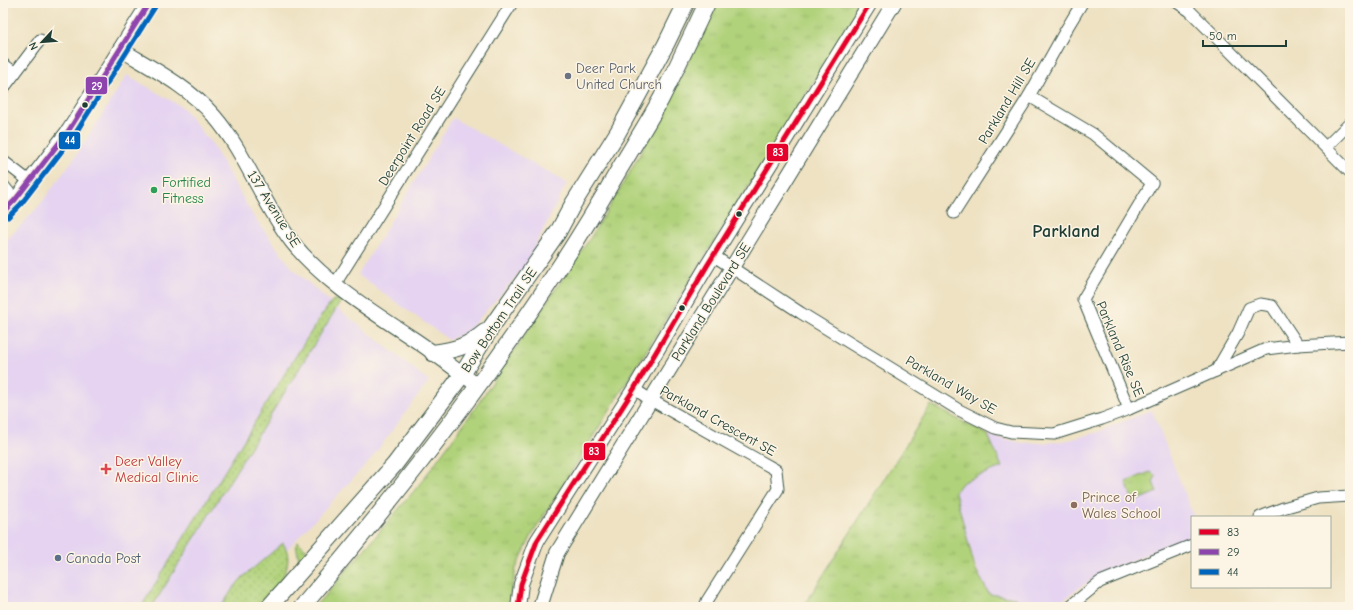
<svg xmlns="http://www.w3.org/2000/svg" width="1353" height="610" viewBox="0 0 1353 610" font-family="'Comic Neue',sans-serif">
	<defs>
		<pattern id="grass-dots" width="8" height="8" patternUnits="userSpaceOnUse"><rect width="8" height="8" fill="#b0d27a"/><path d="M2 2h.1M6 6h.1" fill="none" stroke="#97b56a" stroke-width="1.8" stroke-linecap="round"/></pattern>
		<pattern id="park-tufts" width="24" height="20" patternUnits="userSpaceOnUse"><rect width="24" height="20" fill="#b0d27a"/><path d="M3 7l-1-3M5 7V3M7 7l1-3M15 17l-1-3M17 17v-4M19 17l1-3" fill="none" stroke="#97b56a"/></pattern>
	</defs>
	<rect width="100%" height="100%" fill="#fcf5e5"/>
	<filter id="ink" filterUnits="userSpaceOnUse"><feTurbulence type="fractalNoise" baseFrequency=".025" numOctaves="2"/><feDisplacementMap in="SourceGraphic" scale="8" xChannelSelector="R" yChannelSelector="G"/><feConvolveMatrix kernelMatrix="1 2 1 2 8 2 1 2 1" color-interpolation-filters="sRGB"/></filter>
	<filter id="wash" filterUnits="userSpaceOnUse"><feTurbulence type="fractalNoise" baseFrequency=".012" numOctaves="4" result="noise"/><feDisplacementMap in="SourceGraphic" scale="16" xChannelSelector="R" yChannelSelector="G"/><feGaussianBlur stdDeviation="0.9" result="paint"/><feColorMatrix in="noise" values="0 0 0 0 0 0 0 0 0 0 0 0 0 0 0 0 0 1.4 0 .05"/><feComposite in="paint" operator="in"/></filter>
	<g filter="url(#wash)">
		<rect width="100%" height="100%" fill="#eee2c3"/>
		<!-- built -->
		<g fill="#e5d3f1">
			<path d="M127,75L182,107L212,144L252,214L292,268L331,303L429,381L371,459L285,552L226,607H3V244L39,206L75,157Z"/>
			<path d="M453,118L567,183L524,268L468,331L449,340L358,275Z"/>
			<path d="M1152,410L1194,517H1192V535L1100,575L1079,588L1062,601L1057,607H1028L1015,598L989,595L975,564L955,492L963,482L1002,467L988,435L1022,443H1047L1069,440L1095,433Z"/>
		</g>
		<!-- grass -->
		<g fill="url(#grass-dots)" stroke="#688857">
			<path d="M333,300H340L341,301L152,607H141L284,375L319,319Z"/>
			<path d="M298,542L306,549L307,556L303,560L299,559L296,545Z"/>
			<path d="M283,543C298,565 275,591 261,607H221L232,590L242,578Z"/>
		</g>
		<!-- park -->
		<g fill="url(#park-tufts)" stroke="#688857">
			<path d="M718,3H862L532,535L516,568L508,607H314L331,589L419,485L471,414L591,237L629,174L665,108Z"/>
			<path d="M931,405L988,435L1002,467L963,482L955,492L975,568L989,594L1015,598L1028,607H803Z"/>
			<path d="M1150,472L1156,476L1153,482L1157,492L1138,500L1132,498L1126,482Z"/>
		</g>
	</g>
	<g filter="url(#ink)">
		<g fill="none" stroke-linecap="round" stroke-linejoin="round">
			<defs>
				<g id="minor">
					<path d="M1178,3L1190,11L1350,172"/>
					<path d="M3,64L15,73"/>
					<path d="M3,89L40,40"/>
					<path d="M1029,96L1093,134L1152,183L1083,299L1129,409"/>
					<path d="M1326,147L1350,123"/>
					<path d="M3,161L29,181"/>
					<path d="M3,185L15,200"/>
					<path d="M954,213L1029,96L1067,28L1082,3"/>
					<path d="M714,256L801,313L959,410L995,428L1011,432L1054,434L1102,419L1129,409L1266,349L1298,345L1350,342"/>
					<path d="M335,284L512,3"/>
					<path d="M1216,371L1238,333L1249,308L1260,304L1272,306L1298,345"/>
					<path d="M634,389L651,400L776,470L778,489L707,601L705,607"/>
					<path d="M1260,517L1283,508L1318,498L1350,496"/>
					<path d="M1069,607L1100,582L1192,545"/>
				</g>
				<g id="tertiary">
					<path d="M120,49C153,69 189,87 214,116C246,153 262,203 292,242C324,282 370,310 412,338C435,353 456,370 478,386"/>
					<path d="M3,212L15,200L69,130L149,3"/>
					<path d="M518,607L521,584L537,541L634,389L707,266L870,3"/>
					<path d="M540,607L557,553L894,3"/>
				</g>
				<g id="secondary">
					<path d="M433,353C455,350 467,347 485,332"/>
					<path d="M269,607L395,464L462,375L492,326L558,232L573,204L618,132L666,44L686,3"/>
					<path d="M302,607C420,468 529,327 620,168C634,145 648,122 661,99C677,67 692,35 707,3"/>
				</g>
			</defs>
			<!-- minor casing -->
			<use href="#minor" stroke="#3e5649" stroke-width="13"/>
			<!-- tertiary casing -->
			<use href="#tertiary" stroke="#3e5649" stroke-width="16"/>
			<!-- secondary casing -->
			<use href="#secondary" stroke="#3e5649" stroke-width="18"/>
			<!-- minor -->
			<use href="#minor" stroke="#fff" stroke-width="11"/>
			<!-- tertiary -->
			<use href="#tertiary" stroke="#fff" stroke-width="14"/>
			<!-- secondary -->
			<use href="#secondary" stroke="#fff" stroke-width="16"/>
			<defs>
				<path id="bus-1" d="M518,607L521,584L537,541L634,389L707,266L870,3"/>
				<path id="bus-2" d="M3,212L15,200L69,130L149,3"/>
				<path id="bus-3" d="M8,217L21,204L75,134L155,7"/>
			</defs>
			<!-- bus-1 casing -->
			<use href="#bus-1" stroke="#fcf5e5" stroke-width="8"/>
			<!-- bus-2 casing -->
			<use href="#bus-2" stroke="#fcf5e5" stroke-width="8"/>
			<!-- bus-3 casing -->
			<use href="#bus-3" stroke="#fcf5e5" stroke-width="8"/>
			<!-- bus-1 -->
			<use href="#bus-1" stroke="#e4002b" stroke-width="5"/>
			<!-- bus-2 -->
			<use href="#bus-2" stroke="#8e44ad" stroke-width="5"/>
			<!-- bus-3 -->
			<use href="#bus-3" stroke="#0065bd" stroke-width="5"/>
		</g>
	</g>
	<!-- markers -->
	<circle fill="#6b7280" stroke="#fcf5e5" stroke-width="1.5" cx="568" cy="76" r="4"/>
	<g fill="#1f3d34" stroke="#fcf5e5" stroke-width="1.5">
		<circle cx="85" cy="105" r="3.5"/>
		<circle cx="739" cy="214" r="3.5"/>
		<circle cx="682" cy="308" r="3.5"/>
	</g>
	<circle fill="#2e9e5b" stroke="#fcf5e5" stroke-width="1.5" cx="154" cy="190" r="4"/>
	<path fill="#e0444e" stroke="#fcf5e5" stroke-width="1.5" d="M104 463h4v4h4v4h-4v4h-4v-4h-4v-4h4z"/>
	<circle fill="#8d6e63" stroke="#fcf5e5" stroke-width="1.5" cx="1074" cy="505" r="4"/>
	<circle fill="#5c6f8a" stroke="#fcf5e5" stroke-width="1.5" cx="58" cy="558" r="4"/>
	<g text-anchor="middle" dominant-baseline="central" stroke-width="3" stroke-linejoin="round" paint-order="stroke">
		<!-- worship labels -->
		<g font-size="14" fill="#5b616d" stroke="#fcf5e5" text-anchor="start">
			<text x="576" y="68">Deer Park<tspan x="576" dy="16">United Church</tspan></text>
		</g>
		<!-- street labels -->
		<g font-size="14" fill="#1f3d34" stroke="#fcf5e5">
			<text transform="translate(1007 101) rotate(-59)">Parkland Hill SE</text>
			<text transform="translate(412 136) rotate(-58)">Deerpoint Road SE</text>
			<text transform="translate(274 209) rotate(58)">137 Avenue SE</text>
			<text transform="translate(711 302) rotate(-58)">Parkland Boulevard SE</text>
			<text transform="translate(499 320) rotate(-56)">Bow Bottom Trail SE</text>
			<text transform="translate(1120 349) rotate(67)">Parkland Rise SE</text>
			<text transform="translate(951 385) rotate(30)">Parkland Way SE</text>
			<text transform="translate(718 421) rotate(29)">Parkland Crescent SE</text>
		</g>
		<!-- leisure labels -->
		<g font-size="14" fill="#27864d" stroke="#fcf5e5" text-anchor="start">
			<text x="162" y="182">Fortified<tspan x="162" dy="16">Fitness</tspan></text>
		</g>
		<!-- health labels -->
		<g font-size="14" fill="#be3a42" stroke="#fcf5e5" text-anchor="start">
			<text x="115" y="461">Deer Valley<tspan x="115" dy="16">Medical Clinic</tspan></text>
		</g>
		<!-- education labels -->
		<g font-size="14" fill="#785e54" stroke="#fcf5e5" text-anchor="start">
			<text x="1082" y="497">Prince of<tspan x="1082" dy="16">Wales School</tspan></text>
		</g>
		<!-- service labels -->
		<g font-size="14" fill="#4e5e75" stroke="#fcf5e5" text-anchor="start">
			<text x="66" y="558">Canada Post</text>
		</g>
		<!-- district labels -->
		<g font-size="18" font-weight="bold" fill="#1f3d34" stroke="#fcf5e5">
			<text x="1066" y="231">Parkland</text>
		</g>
	</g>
	<g stroke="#fcf5e5" stroke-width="1.5">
		<rect x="85" y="76" width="23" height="19" rx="4" fill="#8e44ad"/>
		<rect x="58" y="131" width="23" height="19" rx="4" fill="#0065bd"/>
		<rect x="766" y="143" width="23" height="19" rx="4" fill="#e4002b"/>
		<rect x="583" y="442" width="23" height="19" rx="4" fill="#e4002b"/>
	</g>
	<g font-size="11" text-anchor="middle" font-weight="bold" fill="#fff">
		<text x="97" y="90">29</text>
		<text x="70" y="144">44</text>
		<text x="778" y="156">83</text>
		<text x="594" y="455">83</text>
	</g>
	<!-- margin -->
	<rect width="1353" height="610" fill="none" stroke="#fcf5e5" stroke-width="16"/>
	<!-- legend -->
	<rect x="1191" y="516" width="140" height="72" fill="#fcf5e5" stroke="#a4ab9e"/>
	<rect x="1199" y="529" width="20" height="6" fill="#e4002b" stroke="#a4ab9e"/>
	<text x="1227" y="536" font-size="12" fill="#1f3d34">83</text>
	<rect x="1199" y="549" width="20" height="6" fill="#8e44ad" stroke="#a4ab9e"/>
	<text x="1227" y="556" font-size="12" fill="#1f3d34">29</text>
	<rect x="1199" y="569" width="20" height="6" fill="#0065bd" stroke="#a4ab9e"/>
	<text x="1227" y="576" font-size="12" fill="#1f3d34">44</text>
	<!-- north arrow -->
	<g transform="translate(42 42) rotate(244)" stroke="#fcf5e5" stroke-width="3" paint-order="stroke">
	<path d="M0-3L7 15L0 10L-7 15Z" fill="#1f3d34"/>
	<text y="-6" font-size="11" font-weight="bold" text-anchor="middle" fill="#1f3d34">N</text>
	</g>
	<!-- scale -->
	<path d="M1203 40v6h83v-6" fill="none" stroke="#1f3d34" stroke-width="2"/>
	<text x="1209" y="40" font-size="12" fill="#1f3d34" stroke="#fcf5e5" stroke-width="3" paint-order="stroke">50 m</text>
</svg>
